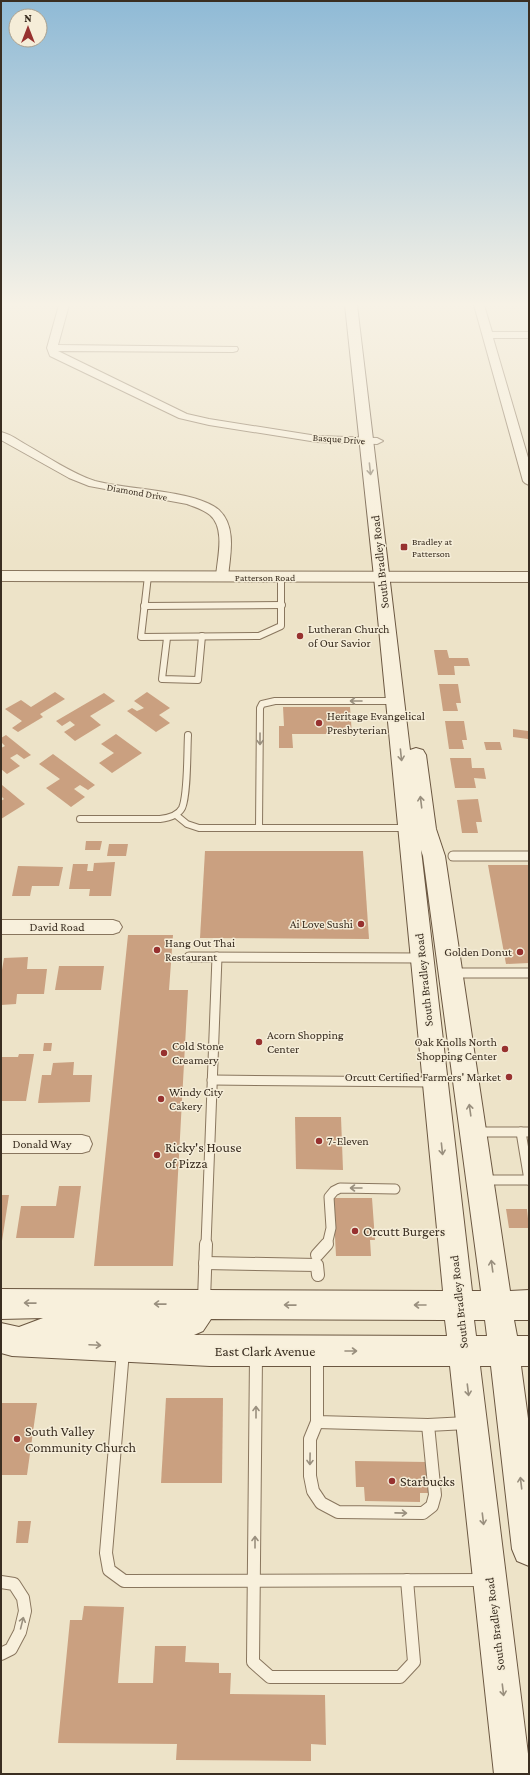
<svg xmlns="http://www.w3.org/2000/svg" width="530" height="1775" viewBox="0 0 530 1775" font-family="'Crimson Pro',serif">
	<rect width="100%" height="100%" fill="#ede3c8"/>
	<!-- building -->
	<g fill="#caa080">
		<path d="M434,650H447L449,658H468L470,666H454L455,675H438Z"/>
		<path d="M439,684H458L461,703H456L458,711H443Z"/>
		<path d="M55,692L65,699L40,714L43,717L18,732L12,728L22,721L5,709L21,700L31,707Z"/>
		<path d="M147,692L170,708L159,715L170,723L156,732L127,711L132,708L137,711L144,708L134,701Z"/>
		<path d="M104,693L115,701L90,716L101,725L75,741L64,732L75,725L70,721L62,726L56,721Z"/>
		<path d="M283,707H350L352,734H292L293,748H279V726H284Z"/>
		<path d="M445,721H464L467,740H462L464,749H449Z"/>
		<path d="M513,729L528,731V739L513,737Z"/>
		<path d="M116,734L142,753L112,773L99,763L114,753L101,744Z"/>
		<path d="M6,735L31,755L24,759L17,754L10,758L20,766L7,774L1,769V748L5,746L1,742V738Z"/>
		<path d="M484,742H500L502,750H486Z"/>
		<path d="M53,754L95,785L88,790L80,785L74,789L85,797L71,807L46,788L60,779L39,764Z"/>
		<path d="M450,758H471L472,768H484L486,779L474,778L476,788H455Z"/>
		<path d="M2,785L25,804L1,819V801L4,799L1,796Z"/>
		<path d="M478,799L482,822H476L478,833H462L457,800Z"/>
		<path d="M86,841H102L100,850H85Z"/>
		<path d="M109,844H128L126,856H107Z"/>
		<path d="M205,851H363L369,939L200,938Z"/>
		<path d="M115,862L111,896H89L90,889H69L73,864H88L87,871H93L94,863Z"/>
		<path d="M488,865H529V963L506,964Z"/>
		<path d="M18,866L63,867L59,886H32L30,896H12Z"/>
		<path d="M128,935H173L169,990H188L173,1266H94Z"/>
		<path d="M28,957L27,969H47L44,994H17L16,1004L1,1005V976L4,958Z"/>
		<path d="M59,966H104L101,990H55Z"/>
		<path d="M44,1043H52L51,1051H43Z"/>
		<path d="M19,1054H34L26,1101H1V1057H18Z"/>
		<path d="M74,1062L73,1075H92L90,1102L38,1103L42,1075H51L53,1063Z"/>
		<path d="M295,1117H341L343,1170L296,1169Z"/>
		<path d="M59,1186H81L74,1238H16L21,1206H56Z"/>
		<path d="M1,1195H9L2,1241L1,1240Z"/>
		<path d="M333,1198H372L375,1240H370L371,1256H336Z"/>
		<path d="M506,1209H527L529,1228H509Z"/>
		<path d="M166,1398H223L222,1483H161Z"/>
		<path d="M1,1403H37L27,1475H1Z"/>
		<path d="M355,1461L428,1462L430,1493H420V1502L365,1501L364,1487H356Z"/>
		<path d="M18,1521H31L28,1543H16Z"/>
		<path d="M84,1606L124,1607L118,1683H153L155,1646H186L185,1662L219,1663V1673H231L230,1694L325,1695L326,1745L311,1744V1761L176,1760L177,1744L58,1743L70,1620H82Z"/>
	</g>
	<g fill="none" stroke-linecap="round" stroke-linejoin="round">
		<defs>
			<g id="service-far2">
				<path d="M148,576L141,637L259,636L281,626V577"/>
				<path d="M144,606L282,605"/>
				<path d="M167,638L162,679L198,680L202,636"/>
				<path d="M176,815L187,824L199,828H408"/>
				<path d="M80,819H160C168,818 178,816 182,808C188,795 187,751 188,735"/>
				<path d="M259,828L260,708L262,704L275,701H395"/>
			</g>
			<g id="service-far1">
				<path d="M453,856H529"/>
				<path d="M189,957L420,958"/>
				<path d="M452,973H529"/>
				<path d="M212,1080L433,1082"/>
				<path d="M476,1132H529"/>
				<path d="M521,1132L529,1180"/>
				<path d="M482,1180H529"/>
				<path d="M206,1245L217,957"/>
				<path d="M327,1245L331,1228L329,1197L334,1191L340,1188L395,1189"/>
			</g>
			<g id="service">
				<path d="M317,1255L327,1244"/>
				<path d="M205,1263L317,1265L318,1275"/>
				<path d="M204,1300L206,1244"/>
				<path d="M123,1351L106,1553L109,1570L124,1581L483,1580"/>
				<path d="M256,1356L253,1662L270,1677H400L414,1662L407,1580"/>
				<path d="M317,1356V1422L428,1425L467,1423"/>
				<path d="M317,1422L310,1439V1476L313,1491L321,1503L338,1512L423,1513L432,1506L435,1495L428,1425"/>
				<path d="M1,1582L14,1584L23,1598L25,1611L20,1632L11,1649L1,1654"/>
			</g>
			<g id="minor">
				<path d="M59,305H69L58,345L237,347L238,349L237,351L233,352L58,351L187,414L209,419L317,436L377,438L383,441L377,444L317,442L209,425L179,418L50,356L47,348Z"/>
				<path d="M474,305H484L492,332H529V338H493L529,461V485L525,483L523,481Z"/>
				<path d="M1,432C10,434 18,440 25,444C48,457 71,473 95,481C127,490 196,490 219,510C237,527 230,555 228,577L227,580H217L216,577C217,559 226,529 210,515C204,510 195,507 187,504L89,486L69,478L1,440Z"/>
				<path d="M1,920H113L119,922L122,927L119,932L113,934H1Z"/>
				<path d="M1,1135H82L89,1137L92,1144L89,1151L82,1153H1Z"/>
			</g>
			<path id="tertiary" d="M1,571L529,572V582L1,581Z"/>
			<path id="secondary" d="M345,305H357L410,750L416,748L423,750L426,755L436,829L445,856L510,1291L529,1290V1320H514L517,1336H529V1366H521L529,1426V1566L517,1561L512,1549L491,1366H480L529,1762V1774H494L450,1366H210L12,1356L1,1353V1323L19,1327L43,1318L1,1319V1289L443,1291L374,577ZM421,850L423,856L481,1291H472ZM211,1319L445,1320L447,1336L194,1335L203,1331ZM474,1320H485L487,1336H476Z"/>
		</defs>
		<!-- service-far2 casing -->
		<use href="#service-far2" stroke="#89765e" stroke-width="8"/>
		<!-- service-far1 casing -->
		<use href="#service-far1" stroke="#89765e" stroke-width="11"/>
		<!-- service casing -->
		<use href="#service" stroke="#89765e" stroke-width="14"/>
		<!-- minor casing -->
		<use href="#minor" stroke="#89765e" stroke-width="2"/>
		<!-- tertiary casing -->
		<use href="#tertiary" stroke="#89765e" stroke-width="2"/>
		<!-- secondary casing -->
		<use href="#secondary" stroke="#6b5741" stroke-width="2"/>
		<!-- service-far2 -->
		<use href="#service-far2" stroke="#f8f0dc" stroke-width="6"/>
		<!-- service-far1 -->
		<use href="#service-far1" stroke="#f8f0dc" stroke-width="9"/>
		<!-- service -->
		<use href="#service" stroke="#f8f0dc" stroke-width="12"/>
		<!-- minor -->
		<use href="#minor" fill="#f8f0dc" fill-rule="evenodd"/>
		<!-- tertiary -->
		<use href="#tertiary" fill="#f8f0dc" fill-rule="evenodd"/>
		<!-- secondary -->
		<use href="#secondary" fill="#f8f0dc" fill-rule="evenodd"/>
	</g>
	<!-- one-way arrows -->
	<defs><path id="oneway-shaft" d="M-6 0H5M1.5-3L5.5 0L1.5 3" fill="none" stroke-width="1.6" stroke-linecap="round" stroke-linejoin="round"/></defs>
	<g stroke="#998f7e">
		<use href="#oneway-shaft" transform="translate(370 469) rotate(84)"/>
		<use href="#oneway-shaft" transform="translate(356 701) rotate(180)"/>
		<use href="#oneway-shaft" transform="translate(260 739) rotate(90)"/>
		<use href="#oneway-shaft" transform="translate(401 755) rotate(84)"/>
		<use href="#oneway-shaft" transform="translate(421 802) rotate(-97)"/>
		<use href="#oneway-shaft" transform="translate(470 1110) rotate(-98)"/>
		<use href="#oneway-shaft" transform="translate(442 1149) rotate(84)"/>
		<use href="#oneway-shaft" transform="translate(356 1188) rotate(180)"/>
		<use href="#oneway-shaft" transform="translate(492 1266) rotate(-98)"/>
		<use href="#oneway-shaft" transform="translate(30 1303) rotate(-179)"/>
		<use href="#oneway-shaft" transform="translate(160 1304) rotate(-179)"/>
		<use href="#oneway-shaft" transform="translate(290 1305) rotate(-179)"/>
		<use href="#oneway-shaft" transform="translate(420 1305) rotate(180)"/>
		<use href="#oneway-shaft" transform="translate(95 1345) rotate(3)"/>
		<use href="#oneway-shaft" transform="translate(351 1351)"/>
		<use href="#oneway-shaft" transform="translate(468 1390) rotate(83)"/>
		<use href="#oneway-shaft" transform="translate(256 1412) rotate(-90)"/>
		<use href="#oneway-shaft" transform="translate(310 1459) rotate(91)"/>
		<use href="#oneway-shaft" transform="translate(521 1483) rotate(-97)"/>
		<use href="#oneway-shaft" transform="translate(401 1513) rotate(1)"/>
		<use href="#oneway-shaft" transform="translate(483 1519) rotate(83)"/>
		<use href="#oneway-shaft" transform="translate(255 1542) rotate(-90)"/>
		<use href="#oneway-shaft" transform="translate(22 1623) rotate(-76)"/>
		<use href="#oneway-shaft" transform="translate(503 1690) rotate(83)"/>
	</g>
	<!-- sky -->
	<linearGradient id="sky" x2="0" y2="1"><stop stop-color="#8fbad6"/><stop offset="0.55" stop-color="#f7f2e6"/><stop offset="1" stop-color="#f7f2e6" stop-opacity="0"/></linearGradient>
	<rect width="530" height="554" fill="url(#sky)"/>
	<!-- markers -->
	<g fill="#97312f" stroke="#f5edd8" stroke-width="1.5">
		<rect x="400" y="543" width="8" height="8" rx="2"/>
		<circle cx="300" cy="636" r="4"/>
		<circle cx="319" cy="723" r="4"/>
		<circle cx="361" cy="924" r="4"/>
		<circle cx="157" cy="950" r="4"/>
		<circle cx="520" cy="952" r="4"/>
		<circle cx="259" cy="1042" r="4"/>
		<circle cx="505" cy="1049" r="4"/>
		<circle cx="164" cy="1053" r="4"/>
		<circle cx="509" cy="1077" r="4"/>
		<circle cx="161" cy="1099" r="4"/>
		<circle cx="319" cy="1141" r="4"/>
		<circle cx="157" cy="1155" r="4"/>
		<circle cx="355" cy="1231" r="4"/>
		<circle cx="17" cy="1439" r="4"/>
		<circle cx="392" cy="1481" r="4"/>
	</g>
	<g text-anchor="middle" dominant-baseline="central" stroke-width="3" stroke-linejoin="round" paint-order="stroke">
		<!-- far-street labels -->
		<g font-size="10" fill="#3a2e21" stroke="#f5edd8">
			<text transform="translate(339 439) rotate(4)">Basque Drive</text>
			<text transform="translate(137 492) rotate(10)">Diamond Drive</text>
			<text x="265" y="577">Patterson Road</text>
		</g>
		<!-- far-poi labels -->
		<g font-size="10" fill="#3a2e21" stroke="#f5edd8" text-anchor="start">
			<text x="412" y="541">Bradley at<tspan x="412" dy="12">Patterson</tspan></text>
		</g>
		<!-- street labels -->
		<g font-size="12" fill="#3a2e21" stroke="#f5edd8">
			<text transform="translate(380 562) rotate(-96)">South Bradley Road</text>
			<text x="57" y="927">David Road</text>
			<text transform="translate(424 980) rotate(-96)">South Bradley Road</text>
			<text x="42" y="1144">Donald Way</text>
			<text transform="translate(459 1302) rotate(-96)">South Bradley Road</text>
			<text transform="translate(495 1624) rotate(-97)">South Bradley Road</text>
		</g>
		<!-- poi labels -->
		<g font-size="12" fill="#3a2e21" stroke="#f5edd8" text-anchor="start">
			<text x="308" y="629">Lutheran Church<tspan x="308" dy="14">of Our Savior</tspan></text>
			<text x="327" y="716">Heritage Evangelical<tspan x="327" dy="14">Presbyterian</tspan></text>
			<text x="353" y="924" text-anchor="end">Ai Love Sushi</text>
			<text x="165" y="943">Hang Out Thai<tspan x="165" dy="14">Restaurant</tspan></text>
			<text x="512" y="952" text-anchor="end">Golden Donut</text>
			<text x="267" y="1035">Acorn Shopping<tspan x="267" dy="14">Center</tspan></text>
			<text x="497" y="1042" text-anchor="end">Oak Knolls North<tspan x="497" dy="14">Shopping Center</tspan></text>
			<text x="172" y="1046">Cold Stone<tspan x="172" dy="14">Creamery</tspan></text>
			<text x="501" y="1077" text-anchor="end">Orcutt Certified Farmers' Market</text>
			<text x="169" y="1092">Windy City<tspan x="169" dy="14">Cakery</tspan></text>
			<text x="327" y="1141">7-Eleven</text>
		</g>
		<!-- near-poi labels -->
		<g font-size="14" fill="#3a2e21" stroke="#f5edd8" text-anchor="start">
			<text x="165" y="1147">Ricky's House<tspan x="165" dy="16">of Pizza</tspan></text>
			<text x="363" y="1231">Orcutt Burgers</text>
			<text x="25" y="1431">South Valley<tspan x="25" dy="16">Community Church</tspan></text>
			<text x="400" y="1481">Starbucks</text>
		</g>
		<!-- near-street labels -->
		<g font-size="14" fill="#3a2e21" stroke="#f5edd8">
			<text x="265" y="1351">East Clark Avenue</text>
		</g>
	</g>
	<!-- border -->
	<rect width="530" height="1775" fill="none" stroke="#3a2e21" stroke-width="4"/>
	<!-- north arrow -->
	<g transform="translate(28 28)"><circle r="19" fill="#f5edd8" stroke="#aaa18f"/>
	<path d="M0-3L7 15L0 10L-7 15Z" fill="#97312f"/>
	<text y="-6" font-size="11" font-weight="bold" text-anchor="middle" fill="#3a2e21">N</text>
	</g>
</svg>
